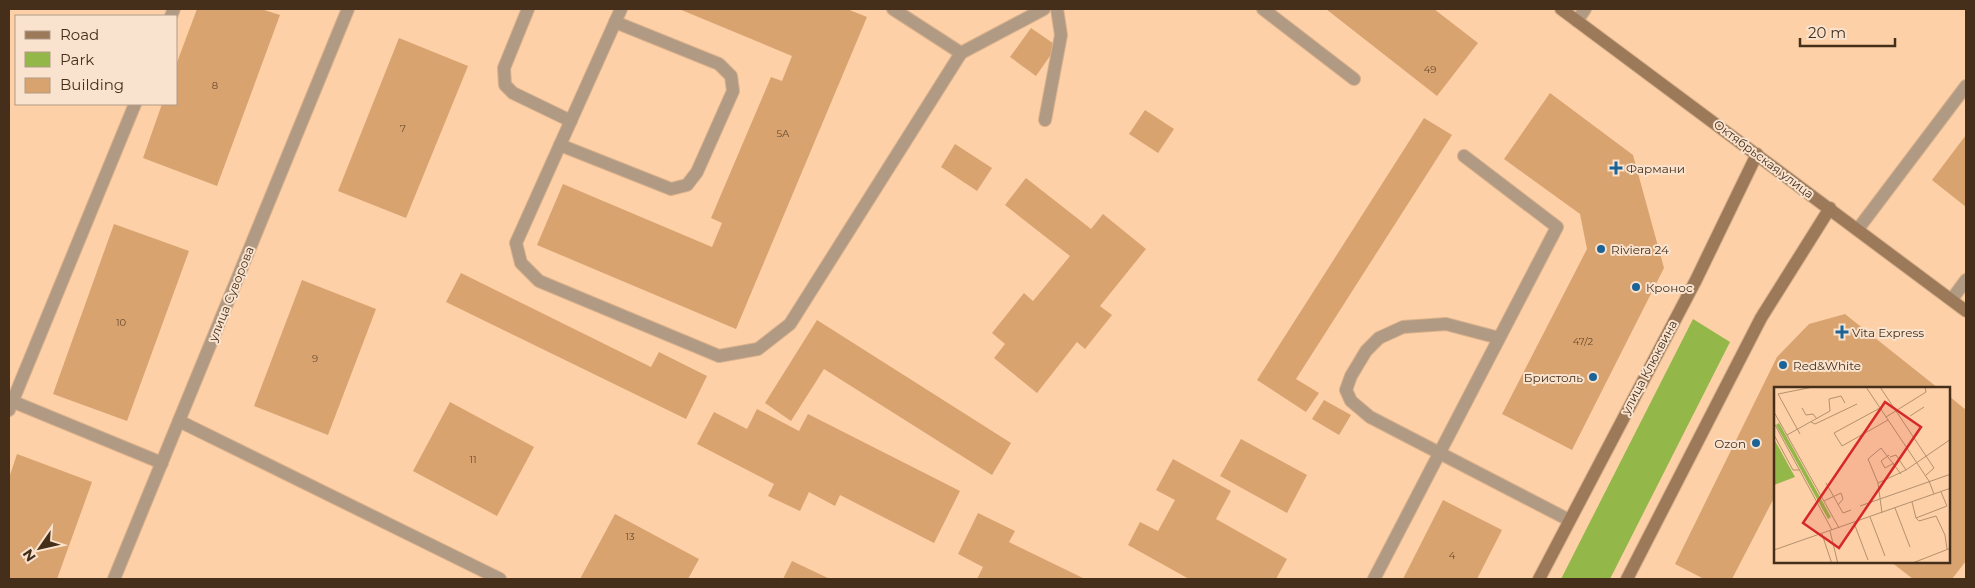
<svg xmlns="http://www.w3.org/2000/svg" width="1975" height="588" viewBox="0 0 1975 588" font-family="Montserrat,sans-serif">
	<rect width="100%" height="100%" fill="#fdd0a7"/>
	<!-- green -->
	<path fill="#94b74a" d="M1693,319L1730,342L1610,579H1561Z"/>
	<!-- building -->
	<g fill="#d9a36f">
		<path d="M197,9H261L280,15L217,186L143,158L162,104H176V65Z"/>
		<path d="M679,9H847L867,17L736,329L537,245L563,184L712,247L722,223L711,218L771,77L782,81L792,56Z"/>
		<path d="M1326,9H1434L1478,43L1437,96Z"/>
		<path d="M1031,28L1057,46L1036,76L1010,57Z"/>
		<path d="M399,38L468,66L406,218L338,191Z"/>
		<path d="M1550,93L1633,155L1664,268L1572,450L1502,414L1587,249L1580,214L1504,159Z"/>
		<path d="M1145,110L1174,129L1158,153L1129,134Z"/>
		<path d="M1424,118L1452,135L1296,379L1319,393L1306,412L1257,380Z"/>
		<path d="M1966,135V207L1932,180Z"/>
		<path d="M955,144L992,168L977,191L941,167Z"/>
		<path d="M1026,178L1091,229L1103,214L1146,249L1100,306L1112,315L1085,349L1077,342L1037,393L994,358L1005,344L992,333L1024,293L1033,301L1070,256L1005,205Z"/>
		<path d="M114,224L189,251L127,421L53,394Z"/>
		<path d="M461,273L651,367L659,352L707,376L686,419L446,302Z"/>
		<path d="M302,280L376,309L328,435L254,406Z"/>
		<path d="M1845,314L1938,388H1775V496L1732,579H1704L1675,564L1777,357L1809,324Z"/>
		<path d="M817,320L1011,443L992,475L824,369L791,421L765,403Z"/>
		<path d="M1949,396L1966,410V561L1952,579H1913L1891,562H1949Z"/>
		<path d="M1324,400L1351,415L1339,435L1312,419Z"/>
		<path d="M450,402L534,447L497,516L413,471Z"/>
		<path d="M757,409L799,431L808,414L960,491L934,543L840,495L835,506L809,492L800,511L768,496L774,484L697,444L714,412L747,429Z"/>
		<path d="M1241,439L1307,475L1287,513L1220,476Z"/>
		<path d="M17,454L92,482L57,579H9V478Z"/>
		<path d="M1173,459L1231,491L1216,519L1287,559L1276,579H1189L1128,545L1140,522L1158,531L1175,500L1156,490Z"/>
		<path d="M1443,500L1502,530L1477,579H1403Z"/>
		<path d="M978,513L1015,531L1009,542L1085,579H977L983,567L958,554Z"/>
		<path d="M615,514L699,559L688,579H580Z"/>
		<path d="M792,561L830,579H783Z"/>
	</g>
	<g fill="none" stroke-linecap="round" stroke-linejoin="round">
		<defs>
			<g id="lane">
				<path d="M528,9L504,68L505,85L513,93L571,121"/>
				<path d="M621,9L516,243L521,263L539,281L719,356L758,349L790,324L961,53"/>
				<path d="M893,9L961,53L1044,9"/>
				<path d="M1263,9L1354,79"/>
				<path d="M171,16L174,9"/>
				<path d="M1577,21L1585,9"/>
				<path d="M1045,120L1061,35L1057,9"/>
				<path d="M560,145L671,189L687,185L697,172L733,91L731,76L719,64L615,22"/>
				<path d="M1858,229L1966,86"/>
				<path d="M1952,299L1966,280"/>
				<path d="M1499,338L1446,324L1403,327L1379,338L1366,351L1351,376L1346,390L1351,401L1370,417L1569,520"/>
				<path d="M9,400L162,463"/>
				<path d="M9,410L135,104"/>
				<path d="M179,421L500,579"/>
				<path d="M1374,579L1557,227L1464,156"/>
			</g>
			<path id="street" d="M114,579L348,9"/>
			<g id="secondary">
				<path d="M1561,9L1966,311"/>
				<path d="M1539,579L1696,280L1757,154"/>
				<path d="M1627,579L1761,318L1830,208"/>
			</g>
		</defs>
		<!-- lane casing -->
		<use href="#lane" stroke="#d8b08b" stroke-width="14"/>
		<!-- street casing -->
		<use href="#street" stroke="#d8b08b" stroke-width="14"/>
		<!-- secondary casing -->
		<use href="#secondary" stroke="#d8b08b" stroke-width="14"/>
		<!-- lane -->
		<use href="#lane" stroke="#b19a84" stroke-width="12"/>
		<!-- street -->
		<use href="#street" stroke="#b19a84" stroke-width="12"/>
		<!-- secondary -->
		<use href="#secondary" stroke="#9c7a59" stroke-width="12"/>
	</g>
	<!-- markers -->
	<g fill="#1b6498" stroke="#f9e3ce" stroke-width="2">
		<path d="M1613.5 160.5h5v5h5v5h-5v5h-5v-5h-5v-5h5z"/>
		<circle cx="1601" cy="249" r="5"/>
		<circle cx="1636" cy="287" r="5"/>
		<path d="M1839.5 324.5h5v5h5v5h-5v5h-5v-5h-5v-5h5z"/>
		<circle cx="1783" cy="365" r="5"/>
		<circle cx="1593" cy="377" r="5"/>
		<circle cx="1756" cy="443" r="5"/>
	</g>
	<g text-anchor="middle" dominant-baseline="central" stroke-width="4" stroke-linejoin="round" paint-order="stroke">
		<!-- number labels -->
		<g font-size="10" fill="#6a4c2f">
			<text x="1430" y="69">49</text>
			<text x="215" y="85">8</text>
			<text x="403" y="128">7</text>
			<text x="783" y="133">5А</text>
			<text x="121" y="322">10</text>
			<text x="1583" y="341">47/2</text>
			<text x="315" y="358">9</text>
			<text x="473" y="459">11</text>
			<text x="630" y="536">13</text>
			<text x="1452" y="555">4</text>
		</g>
		<!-- street labels -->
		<g font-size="12" fill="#452f1a" stroke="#f9e3ce">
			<text transform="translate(1764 159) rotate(37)">Октябрьская улица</text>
			<text transform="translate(231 294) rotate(-68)">улица Суворова</text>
			<text transform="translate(1649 367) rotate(-62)">улица Клюквина</text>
		</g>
		<!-- poi labels -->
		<g font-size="12" fill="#452f1a" stroke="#f9e3ce" text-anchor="start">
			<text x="1626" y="168">Фармани</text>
			<text x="1611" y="249">Riviera 24</text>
			<text x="1646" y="287">Кронос</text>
			<text x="1852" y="332">Vita Express</text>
			<text x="1793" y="365">Red&amp;White</text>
			<text x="1583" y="377" text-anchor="end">Бристоль</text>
			<text x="1746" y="443" text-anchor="end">Ozon</text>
		</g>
	</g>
	<!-- overview -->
	<g transform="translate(1774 387)">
		<rect width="176" height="176" fill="#fdd0a7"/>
		<path d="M5,36L57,130L54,132L2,38ZM0,52L21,90L0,98Z" fill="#94b74a"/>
		<path fill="none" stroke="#b3906f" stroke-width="1" d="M92,0L155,94L160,107M106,0L160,81L151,89M28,21L32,28L39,27L43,32M106,21L60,46L68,59L114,33M0,25L65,141M136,29L150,20M112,30L152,5L151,0M37,35L41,37L83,17M0,36L58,143M26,47L4,7L39,0M0,48L19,83H26M13,48L56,24L55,12L67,9L71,16M115,68L107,74L111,81L120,76M116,70L122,68L132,83M52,96L69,126L77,123M104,96L94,72L107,61L127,87M50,114L67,106L69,112L64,118M138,115L142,131L173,119L167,105M86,119L177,87M121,121L136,160M108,126L104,96L132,83L177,52M96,130L111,169M142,131L145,134L162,129L171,148L173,162M80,136L94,173M56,144L64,177M48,147L58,177M0,163L177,101M136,177L177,161"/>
		<path fill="#d62828" fill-opacity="0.15" stroke="#d62828" stroke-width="2.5" d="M111,15L147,40L65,161L29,136Z"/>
		<rect width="176" height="176" fill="none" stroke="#452f1a" stroke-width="2.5"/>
	</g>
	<!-- border -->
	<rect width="1975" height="588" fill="none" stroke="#452f1a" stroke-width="20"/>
	<!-- legend -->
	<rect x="15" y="15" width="162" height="90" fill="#f9e3ce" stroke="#b19b86"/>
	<rect x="25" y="31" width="25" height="8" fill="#9c7a59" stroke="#b19b86"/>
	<text x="60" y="40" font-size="15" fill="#452f1a">Road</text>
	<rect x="25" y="52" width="25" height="15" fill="#94b74a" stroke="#b19b86"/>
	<text x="60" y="65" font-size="15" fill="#452f1a">Park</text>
	<rect x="25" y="78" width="25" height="15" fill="#d9a36f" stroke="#b19b86"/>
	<text x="60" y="90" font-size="15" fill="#452f1a">Building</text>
	<!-- north arrow -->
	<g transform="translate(40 548) rotate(236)" stroke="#f9e3ce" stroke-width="4" paint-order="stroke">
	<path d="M0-4L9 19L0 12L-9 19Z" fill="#452f1a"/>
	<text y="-8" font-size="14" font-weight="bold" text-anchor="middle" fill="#452f1a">N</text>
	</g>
	<!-- scale -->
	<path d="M1800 38v8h95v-8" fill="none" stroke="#452f1a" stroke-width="2.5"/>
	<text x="1808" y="38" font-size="15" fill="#452f1a" stroke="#f9e3ce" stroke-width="4" paint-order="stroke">20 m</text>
</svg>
